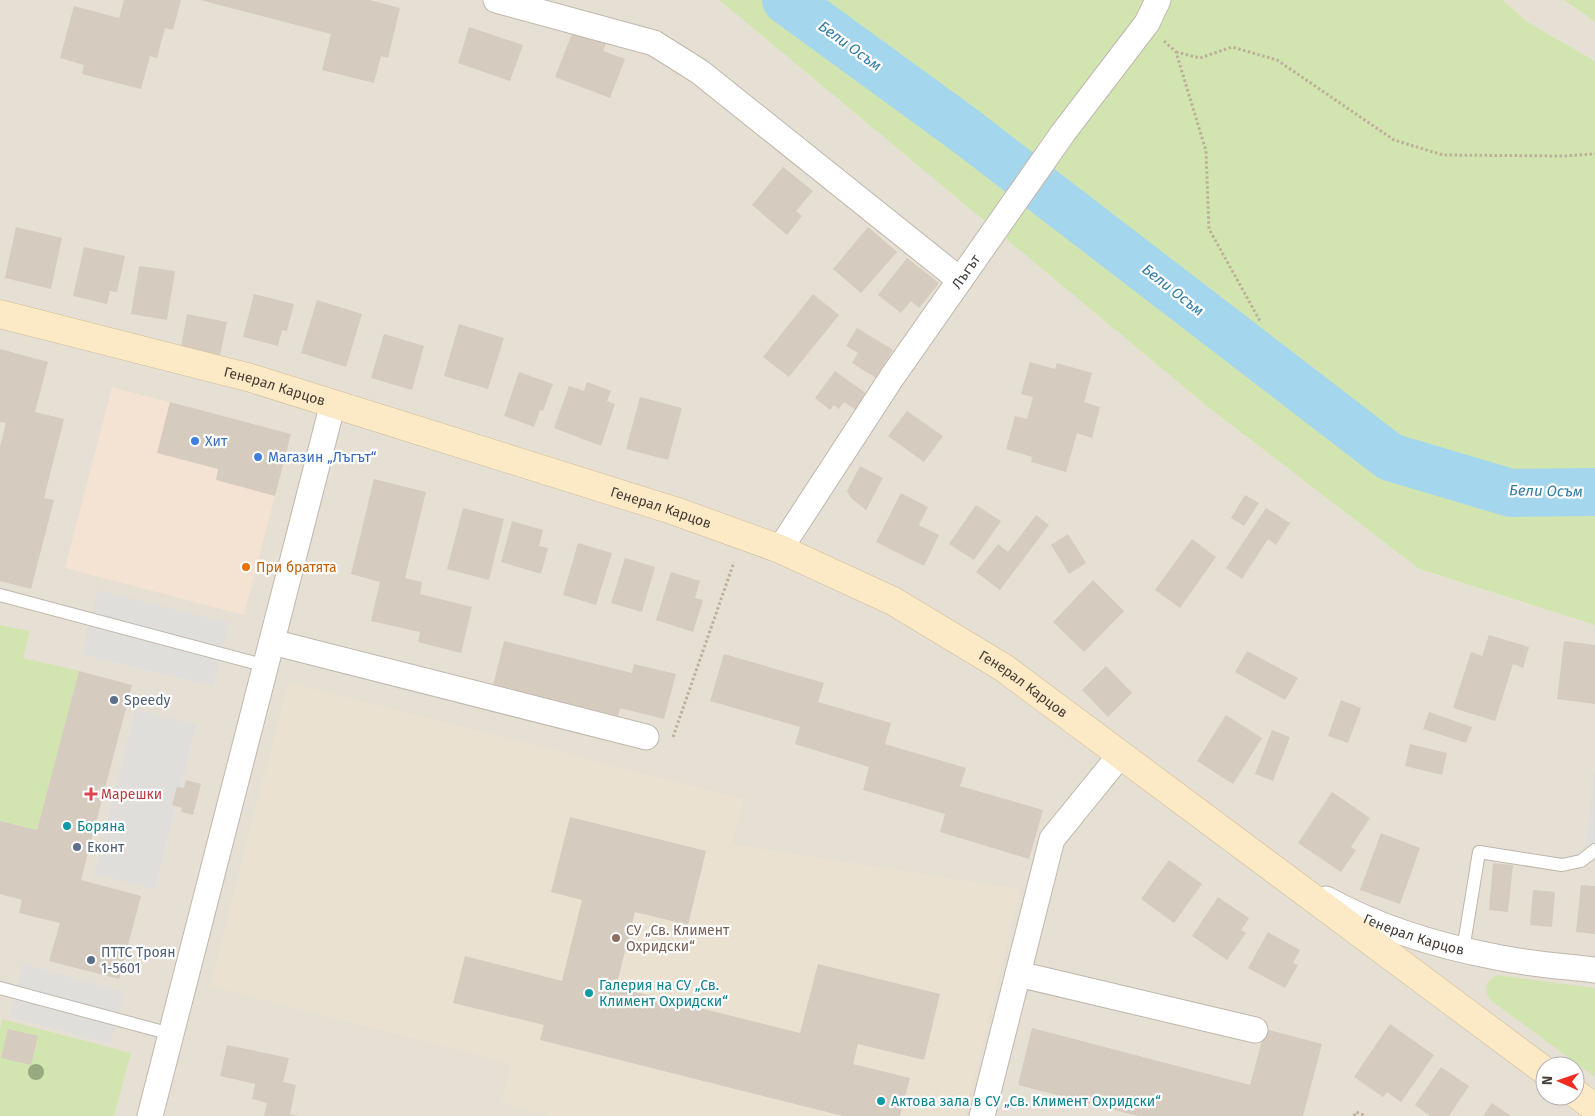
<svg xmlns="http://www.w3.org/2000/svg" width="1595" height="1116" viewBox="0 0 1595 1116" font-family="'Fira Sans',sans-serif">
	<rect width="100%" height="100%" fill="#f2ede6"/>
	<!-- residential -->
	<g fill="#e6dfd4" fill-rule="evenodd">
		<path d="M0,0H719L1209,408L1419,569L1595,625V1116H0ZM1545,1066H1575V1096H1545Z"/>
		<path d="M1503,0H1564L1595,22V61L1528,22Z"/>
	</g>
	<!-- commercial -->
	<path fill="#f4e2d2" d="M112,387L291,434L244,615L65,568Z"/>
	<!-- education -->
	<path fill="#ebe1d0" d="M288,682L744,799L732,844L1020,889L965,1116H550L502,1103L511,1064L210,986Z"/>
	<!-- green -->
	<g fill="#d2e5b0">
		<path d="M719,0H1503L1528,22L1595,61V625L1419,569L1209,408Z"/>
		<path d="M1564,0H1595V22Z"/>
		<path d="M0,625L30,631L23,658L79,671L37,830L0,821Z"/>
		<path d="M1496,975L1595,988V1077L1489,999L1486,991L1487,983Z"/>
		<path d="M2,1019L131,1053L114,1116H0V1029Z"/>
	</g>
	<!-- parking -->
	<g fill="#e0dedb">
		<path d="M98,590L229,623L213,686L82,654Z"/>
		<path d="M135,709L196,725L181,788L177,787L172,805L176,806L155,889L94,874Z"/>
		<path d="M1595,769V848L1585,847Z"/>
		<path d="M23,964L124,992L110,1044L9,1017Z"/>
	</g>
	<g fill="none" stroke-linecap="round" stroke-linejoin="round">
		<!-- river -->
		<path stroke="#a4d6ed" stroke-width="48" d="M786,0L963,129L1390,457L1511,493L1595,492"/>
	</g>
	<!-- building -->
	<g fill="#d6cbbf">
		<path d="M124,0H181L173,30L165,28L157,58L150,56L141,89L82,74L84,65L60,58L74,6L119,18Z"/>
		<path d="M200,0H370L400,8L388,58L381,56L374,83L322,70L331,34Z"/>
		<path d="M469,27L523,45L510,81L458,63Z"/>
		<path d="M573,31L606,43L603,51L625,59L610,98L555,77Z"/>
		<path d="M783,167L813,191L796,211L802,216L787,235L752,205Z"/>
		<path d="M16,227L62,238L51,289L5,278Z"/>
		<path d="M868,227L897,252L861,293L833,269Z"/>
		<path d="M84,247L125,256L117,292L110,291L107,304L73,296Z"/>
		<path d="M907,258L939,283L919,308L911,301L901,313L878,295Z"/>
		<path d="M139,266L175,271L167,320L131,314Z"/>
		<path d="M254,294L294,304L287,331L282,330L278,346L243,337Z"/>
		<path d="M813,294L839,315L789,377L763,357Z"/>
		<path d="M317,300L362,314L346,367L301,353Z"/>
		<path d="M187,314L227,322L220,355L181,347Z"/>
		<path d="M459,324L504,338L488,389L444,376Z"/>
		<path d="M857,328L893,350L876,378L852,363L858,353L846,346Z"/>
		<path d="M384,334L424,346L412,390L371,378Z"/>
		<path d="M0,349L48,362L35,412L64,419L44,498L54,500L31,589L0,581V447L6,423L0,422Z"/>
		<path d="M1030,362L1055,369L1057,363L1092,373L1084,402L1100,407L1092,438L1077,433L1066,472L1031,462L1032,457L1006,449L1015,416L1027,419L1033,397L1021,394Z"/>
		<path d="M835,371L867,394L856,410L844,402L839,409L834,405L830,410L815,398Z"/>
		<path d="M519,372L553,384L543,411L540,410L534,427L504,416Z"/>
		<path d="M587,382L611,391L607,401L615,404L601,446L554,428L569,386L584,391Z"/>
		<path d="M640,397L682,408L668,460L626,449Z"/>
		<path d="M170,402L291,434L275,496L216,480L218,469L157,453Z"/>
		<path d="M907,411L943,436L924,462L888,436Z"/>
		<path d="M860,466L883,478L866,510L851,498L847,491Z"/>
		<path d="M374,479L426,492L405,578L422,582L420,594L472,607L461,653L418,642L420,632L371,621L380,582L351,574Z"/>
		<path d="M901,493L928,507L919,525L939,535L924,566L876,542Z"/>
		<path d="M1245,495L1259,503L1244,526L1231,518Z"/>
		<path d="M976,505L1001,521L974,560L949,544Z"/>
		<path d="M463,508L504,519L489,580L447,569Z"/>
		<path d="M1266,508L1290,523L1276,545L1268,539L1242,579L1226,568Z"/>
		<path d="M1036,515L1049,525L1000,590L976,572L998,544L1008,552Z"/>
		<path d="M512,521L543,530L539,546L548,548L541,574L501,562Z"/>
		<path d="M1068,534L1086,563L1069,574L1051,545Z"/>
		<path d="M1192,539L1216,557L1180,608L1155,590Z"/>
		<path d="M578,543L612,553L596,605L563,595Z"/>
		<path d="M625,558L655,567L642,612L611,603Z"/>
		<path d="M671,572L700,581L695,598L703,600L693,632L656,620Z"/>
		<path d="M1093,580L1124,611L1084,652L1053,622Z"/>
		<path d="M1489,635L1529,647L1523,668L1513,664L1495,721L1453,708L1471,652L1482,656Z"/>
		<path d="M504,641L632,673L634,664L676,674L664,719L620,708L618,716L493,685Z"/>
		<path d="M1564,641L1595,645V704L1557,699Z"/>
		<path d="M1247,651L1298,678L1285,700L1235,672Z"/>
		<path d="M724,654L824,683L818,702L891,723L885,744L966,768L960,786L1043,810L1029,859L940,832L945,814L863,790L869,767L795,744L800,727L710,701Z"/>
		<path d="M1106,666L1132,693L1108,717L1082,690Z"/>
		<path d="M79,671L132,685L81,880L141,896L119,979L49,961L60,923L19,913L22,900L0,894V821L37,830Z"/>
		<path d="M1341,700L1361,708L1348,743L1328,736Z"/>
		<path d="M1429,712L1472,727L1466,743L1423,729Z"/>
		<path d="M1226,715L1262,738L1233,784L1197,761Z"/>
		<path d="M1272,730L1290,737L1273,781L1255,774Z"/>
		<path d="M1410,744L1447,753L1442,775L1405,766Z"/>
		<path d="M186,780L201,784L193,815L181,812L182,808L172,805L177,787L184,788Z"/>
		<path d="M1332,792L1370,818L1351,847L1356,850L1341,872L1298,843Z"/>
		<path d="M570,817L706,851L688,925L635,912L616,987L800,1033L818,964L940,994L924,1060L858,1044L853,1064L910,1078L900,1116H843L540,1040L544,1025L453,1003L465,956L562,981L582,900L551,892Z"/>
		<path d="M1381,833L1420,848L1400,904L1360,890Z"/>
		<path d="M1169,860L1202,884L1174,923L1141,899Z"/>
		<path d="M1493,863L1513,865L1508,912L1489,910Z"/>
		<path d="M1581,885L1595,886V934L1576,932Z"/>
		<path d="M1533,890L1555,892L1552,927L1530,925Z"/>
		<path d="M1218,897L1249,918L1241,930L1246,933L1227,960L1192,936Z"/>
		<path d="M1268,932L1300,950L1293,963L1298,965L1285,988L1248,968Z"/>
		<path d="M1390,1024L1434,1055L1401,1102L1387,1092L1383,1097L1354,1077Z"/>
		<path d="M1032,1028L1250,1085L1265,1029L1322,1044L1303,1116H1138L1018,1085Z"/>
		<path d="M8,1029L38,1036L31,1065L1,1058Z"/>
		<path d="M227,1045L289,1058L283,1082L296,1085L290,1114L297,1116H264L267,1103L252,1099L255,1084L220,1076Z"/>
		<path d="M1441,1067L1469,1086L1449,1116H1430L1415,1105Z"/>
		<path d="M1492,1103L1511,1116H1483Z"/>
	</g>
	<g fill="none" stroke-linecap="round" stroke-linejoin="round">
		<defs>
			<g id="lane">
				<path d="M0,595L266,666"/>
				<path d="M1463,950L1479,852L1562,865L1581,861L1595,850"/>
				<path d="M0,988L171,1034"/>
			</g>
			<g id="street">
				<path d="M496,0L654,43L700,72L960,280"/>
				<path id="s1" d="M780,549L892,377L1063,133L1147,23L1158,0"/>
				<path d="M272,642L646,737"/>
				<path id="s2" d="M1326,899C1379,928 1438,946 1496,957C1529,964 1562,966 1595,970"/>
				<path d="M1018,974L1255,1030"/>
				<path d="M150,1116L333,403"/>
				<path d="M982,1116L1052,839L1121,754"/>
			</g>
			<g id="secondary">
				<path id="s3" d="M0,314L251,378L675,511L780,549L893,601L1004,668L1545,1071"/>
				<path d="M1575,1093L1595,1108"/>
			</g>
		</defs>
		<!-- lane casing -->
		<use href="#lane" stroke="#c0b7ac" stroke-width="14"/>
		<!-- street casing -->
		<use href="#street" stroke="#c0b7ac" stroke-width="27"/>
		<!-- secondary casing -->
		<use href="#secondary" stroke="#d0bc98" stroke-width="29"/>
		<!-- path -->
		<g stroke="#beaf9b" stroke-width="3" stroke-dasharray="2.5 2.5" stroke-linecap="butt">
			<path d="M1164,41L1176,52L1206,151L1209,229L1260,321"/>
			<path d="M1176,52L1200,58L1232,47L1277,60L1394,140L1443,155L1563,156L1595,154"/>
			<path d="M673,737L734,562"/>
			<path d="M1354,1116L1356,1112L1366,1116"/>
		</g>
		<!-- lane -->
		<use href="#lane" stroke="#fff" stroke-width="12"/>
		<!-- street -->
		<use href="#street" stroke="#fff" stroke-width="25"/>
		<!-- secondary -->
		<use href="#secondary" stroke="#fceac6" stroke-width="28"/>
	</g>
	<!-- trees -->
	<circle fill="#97aa7f" cx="36" cy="1072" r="8"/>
	<!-- markers -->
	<g fill="#3f7fe0" stroke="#fff" stroke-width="2">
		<circle cx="195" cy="441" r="5"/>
		<circle cx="258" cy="457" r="5"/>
	</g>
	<circle fill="#e8710a" stroke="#fff" stroke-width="2" cx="246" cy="567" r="5"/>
	<g fill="#5c6f8a" stroke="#fff" stroke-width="2">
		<circle cx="114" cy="700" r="5"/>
		<circle cx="77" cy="847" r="5"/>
		<circle cx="91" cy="960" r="5"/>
	</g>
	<path fill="#e0444e" stroke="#fff" stroke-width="2" d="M88.5 786.5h5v5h5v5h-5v5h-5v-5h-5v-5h5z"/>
	<g fill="#0f9aa8" stroke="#fff" stroke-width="2">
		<circle cx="67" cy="826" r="5"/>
		<circle cx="589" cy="993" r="5"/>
		<circle cx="881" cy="1101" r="5"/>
	</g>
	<circle fill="#8d6e63" stroke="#fff" stroke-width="2" cx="616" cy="938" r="5"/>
	<g text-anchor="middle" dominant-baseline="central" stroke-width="4.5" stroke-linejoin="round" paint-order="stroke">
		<!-- street labels -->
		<g font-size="14" fill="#453d36" stroke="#fff">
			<text stroke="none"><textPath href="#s1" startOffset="334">Лъгът</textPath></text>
			<text stroke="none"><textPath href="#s3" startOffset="284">Генерал Карцов</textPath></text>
			<text stroke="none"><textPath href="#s3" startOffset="689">Генерал Карцов</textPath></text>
			<text stroke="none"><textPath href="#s3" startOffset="1094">Генерал Карцов</textPath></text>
			<text stroke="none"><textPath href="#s2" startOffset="95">Генерал Карцов</textPath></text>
		</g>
		<!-- shop labels -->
		<g font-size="14" fill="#366cbe" stroke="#fff" text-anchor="start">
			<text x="205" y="441">Хит</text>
			<text x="268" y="457">Магазин „Лъгът“</text>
		</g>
		<!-- food labels -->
		<g font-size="14" fill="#c56008" stroke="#fff" text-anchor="start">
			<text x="256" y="567">При братята</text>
		</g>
		<!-- service labels -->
		<g font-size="14" fill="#4e5e75" stroke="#fff" text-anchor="start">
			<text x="124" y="700">Speedy</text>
			<text x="87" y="847">Еконт</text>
			<text x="101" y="952">ПТТС Троян<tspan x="101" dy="16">1-5601</tspan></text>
		</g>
		<!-- health labels -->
		<g font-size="14" fill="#be3a42" stroke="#fff" text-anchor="start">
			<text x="101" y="794">Марешки</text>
		</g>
		<!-- culture labels -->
		<g font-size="14" fill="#0d838f" stroke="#fff" text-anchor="start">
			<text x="77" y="826">Боряна</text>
			<text x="599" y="985">Галерия на СУ „Св.<tspan x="599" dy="16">Климент Охридски“</tspan></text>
			<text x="891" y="1101">Актова зала в СУ „Св. Климент Охридски“</text>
		</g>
		<!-- education labels -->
		<g font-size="14" fill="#785e54" stroke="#fff" text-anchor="start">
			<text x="626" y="930">СУ „Св. Климент<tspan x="626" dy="16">Охридски“</tspan></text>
		</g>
		<!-- water labels -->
		<g font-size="15" font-style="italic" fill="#317da4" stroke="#fff">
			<text transform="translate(850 46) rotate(36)">Бели Осъм</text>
			<text transform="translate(1173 290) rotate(38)">Бели Осъм</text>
			<text transform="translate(1546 491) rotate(1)">Бели Осъм</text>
		</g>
	</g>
	<!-- north arrow -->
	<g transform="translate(1560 1081) rotate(272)"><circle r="24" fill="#ffffff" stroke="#b5b1af"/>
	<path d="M0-4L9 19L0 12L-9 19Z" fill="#f12c1e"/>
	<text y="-8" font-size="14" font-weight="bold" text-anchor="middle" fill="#453d36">N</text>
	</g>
</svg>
